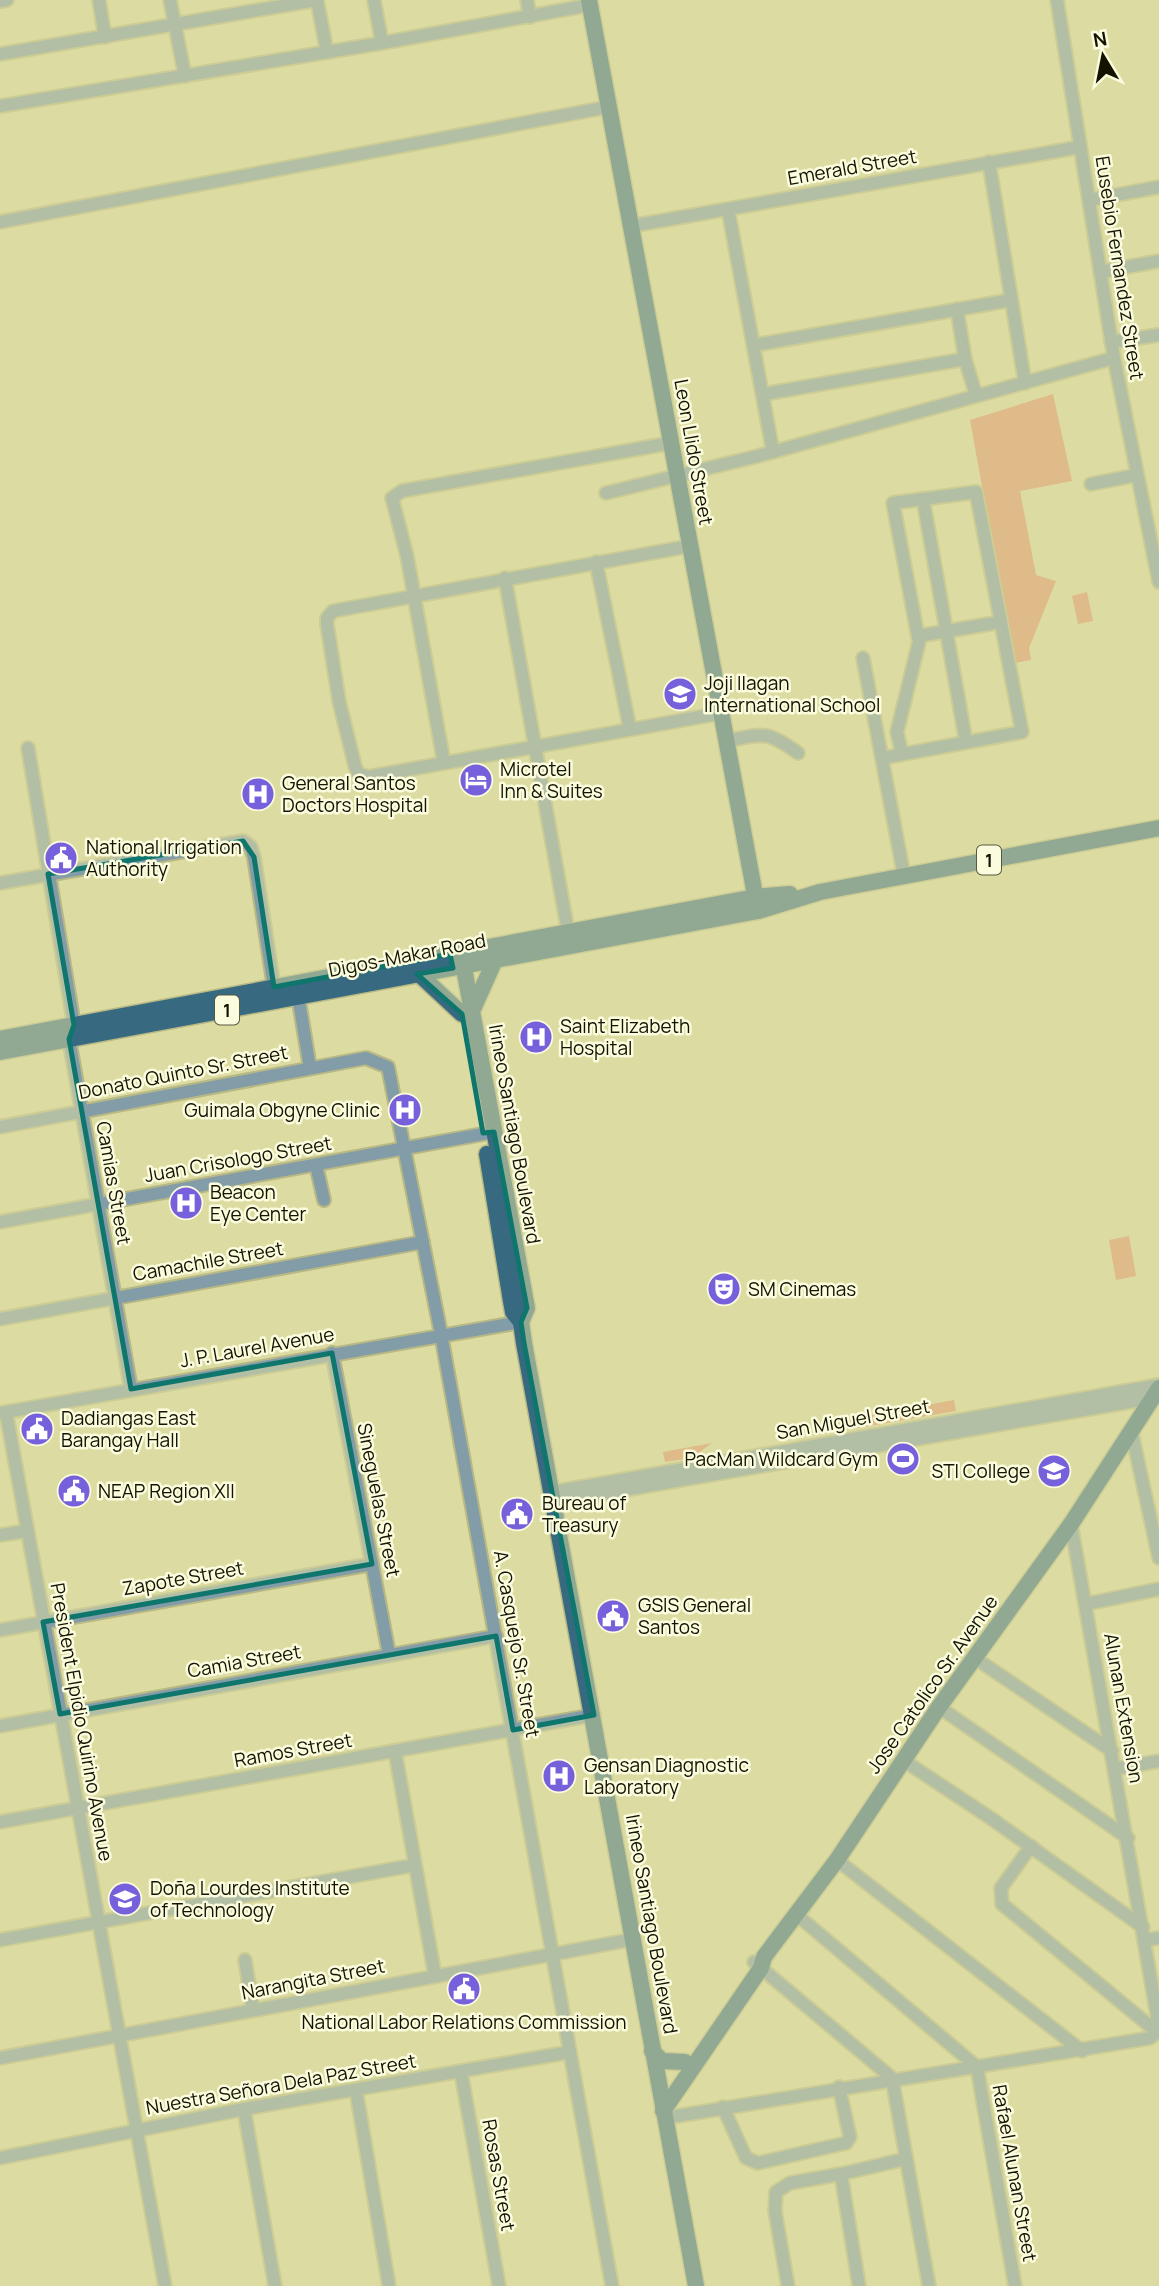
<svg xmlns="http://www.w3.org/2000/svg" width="1159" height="2286" viewBox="0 0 1159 2286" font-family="Manrope,sans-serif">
	<rect width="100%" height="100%" fill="#dcdca2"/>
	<!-- green -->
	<g fill="#e09269">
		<path d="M1053,394L1072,481L1020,491L1036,575L1056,581L1029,648L1031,660L1014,663L970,420Z"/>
		<path d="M1087,592L1093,621L1078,624L1072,596Z"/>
		<path d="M1129,1236L1136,1276L1116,1280L1109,1240Z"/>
		<path d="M954,1400L956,1411L841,1431L817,1425Z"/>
		<path d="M712,1443L692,1458L665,1462L663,1452Z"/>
	</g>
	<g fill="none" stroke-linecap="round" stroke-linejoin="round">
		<defs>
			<g id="minor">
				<path d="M99,0L105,37"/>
				<path d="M170,0L185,76"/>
				<path d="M317,0L327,52"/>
				<path d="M374,0L382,43"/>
				<path d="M527,0L530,17"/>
				<path d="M1057,0L1114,358L1159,582"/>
				<path d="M0,1L7,0"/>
				<path d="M0,54L317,0"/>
				<path d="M0,106L382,43L590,5"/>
				<path d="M989,162L1025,383"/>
				<path d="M1089,200L1159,187"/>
				<path d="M728,209L773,452"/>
				<path d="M0,222L608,107"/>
				<path d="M631,226L1080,147"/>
				<path d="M1100,272L1159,261"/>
				<path d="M957,309L965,359L976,395"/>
				<path d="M1111,342L1159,335"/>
				<path d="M755,345L1011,300"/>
				<path d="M764,394L965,359"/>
				<path d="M1091,484L1137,475"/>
				<path d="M606,493L758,456L1114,358"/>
				<path d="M923,499L966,742"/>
				<path d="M690,546L333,611L327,618V624L339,701L355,766L358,773L367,777L722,713"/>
				<path d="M596,562L630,729"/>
				<path d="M505,578L568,932"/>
				<path d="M918,636L1001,622"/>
				<path d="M863,658L904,876"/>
				<path d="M727,741C764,733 767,731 798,753"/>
				<path d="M28,748L74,1025L69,1039L131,1389"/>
				<path d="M882,758L1022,732L976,492L893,503L919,642L897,732L902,754"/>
				<path d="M444,763L407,556L392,498L402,491L671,443"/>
				<path d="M0,883L243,841L251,847L254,857L275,994"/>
				<path d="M297,989L310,1068"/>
				<path d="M0,1127L366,1058L388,1067L441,1334L612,2286"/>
				<path d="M316,1165L324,1200"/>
				<path d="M0,1222L494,1132"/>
				<path d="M0,1319L423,1242"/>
				<path d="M332,1353L389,1654"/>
				<path d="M6,1412L165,2286"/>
				<path d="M0,1413L521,1322"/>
				<path d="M1132,1434L1159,1558"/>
				<path d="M553,1492L1159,1385"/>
				<path d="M555,1502L1158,1397"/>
				<path d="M0,1535L27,1531"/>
				<path d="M1086,1604L1159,1589"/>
				<path d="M0,1630L372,1564"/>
				<path d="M975,1658L1112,1751"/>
				<path d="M939,1707L1128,1838"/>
				<path d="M0,1726L496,1636"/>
				<path d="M395,1751L435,1976"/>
				<path d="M903,1760L992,1819L1143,1927"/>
				<path d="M1115,1769L1159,1761"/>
				<path d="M0,1822L594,1715"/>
				<path d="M1031,1846L1001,1888L1002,1904L1157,2032"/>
				<path d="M837,1860L1082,2051"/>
				<path d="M797,1915L977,2067L1015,2286"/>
				<path d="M0,1940L415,1865"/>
				<path d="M1145,1940L1159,1938"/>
				<path d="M245,1960L253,2010"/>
				<path d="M754,1962L892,2078L929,2286"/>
				<path d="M0,2058L634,1939"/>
				<path d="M461,2072L499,2286"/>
				<path d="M356,2090L389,2286"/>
				<path d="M723,2107L746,2158L758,2163L846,2143L850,2137L839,2087"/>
				<path d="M244,2109L275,2286"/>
				<path d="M665,2118L1150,2038L1157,2032V2015L1071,1524"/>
				<path d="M0,2158L244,2109L570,2052"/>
				<path d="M788,2286L775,2211L776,2192L790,2183L841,2174"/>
				<path d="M859,2286L841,2174L905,2159"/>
			</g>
			<g id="major">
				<path d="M589,0L758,911"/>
				<path d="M461,952L527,1308L521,1322L524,1343L696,2286"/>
				<path d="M419,974L462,1014"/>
				<path d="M473,1009L495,960"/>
				<path d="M0,1039L755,897L790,894"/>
				<path d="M0,1052L758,911L820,892L1159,828"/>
				<path d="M487,1154L511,1301L513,1312L521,1322"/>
				<path d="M652,2051L662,2061L685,2062"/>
				<path d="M663,2111L761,1968L764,1957L837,1860L939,1707L1071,1524L1159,1388"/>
			</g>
		</defs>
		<!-- minor casing -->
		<use href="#minor" stroke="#b8b885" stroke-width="16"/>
		<!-- major casing -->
		<use href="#major" stroke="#b8b885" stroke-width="19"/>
		<!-- minor -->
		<use href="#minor" stroke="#829ca8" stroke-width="12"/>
		<!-- major -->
		<use href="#major" stroke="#376a80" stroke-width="16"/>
	</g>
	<!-- marked area -->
	<path d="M0 0H1159V2286H0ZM243,841L254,857L274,987L450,954L453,968L417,974L462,1014L483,1133L494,1132L527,1308L521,1322L524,1343L594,1715L513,1730L496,1636L60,1714L43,1622L372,1564L332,1353L131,1389L69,1039L74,1025L48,874Z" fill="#dcdca2" fill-opacity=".55" fill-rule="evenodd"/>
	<path fill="none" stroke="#0f766e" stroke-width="5" stroke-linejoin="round" d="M243,841L254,857L274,987L450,954L453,968L417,974L462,1014L483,1133L494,1132L527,1308L521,1322L524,1343L594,1715L513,1730L496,1636L60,1714L43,1622L372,1564L332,1353L131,1389L69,1039L74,1025L48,874Z"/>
	<!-- icons -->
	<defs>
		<symbol id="school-disc" viewBox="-11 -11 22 22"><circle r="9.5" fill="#7760db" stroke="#fbfbde"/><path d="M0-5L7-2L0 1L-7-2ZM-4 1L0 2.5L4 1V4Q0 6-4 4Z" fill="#fff"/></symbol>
		<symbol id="hotel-disc" viewBox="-11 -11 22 22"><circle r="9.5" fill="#7760db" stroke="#fbfbde"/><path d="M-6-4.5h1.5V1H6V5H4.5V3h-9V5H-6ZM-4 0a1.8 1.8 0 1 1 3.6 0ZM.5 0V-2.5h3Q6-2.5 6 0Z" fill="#fff"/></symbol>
		<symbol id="hospital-disc" viewBox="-11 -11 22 22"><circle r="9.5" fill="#7760db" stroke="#fbfbde"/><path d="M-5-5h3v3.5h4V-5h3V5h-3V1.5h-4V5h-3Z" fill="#fff"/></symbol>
		<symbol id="civic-disc" viewBox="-11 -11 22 22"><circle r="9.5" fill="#7760db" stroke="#fbfbde"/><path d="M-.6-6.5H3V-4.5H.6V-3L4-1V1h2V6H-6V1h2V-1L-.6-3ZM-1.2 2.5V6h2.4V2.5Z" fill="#fff"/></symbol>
		<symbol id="theatre-disc" viewBox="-11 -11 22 22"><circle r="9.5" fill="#7760db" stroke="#fbfbde"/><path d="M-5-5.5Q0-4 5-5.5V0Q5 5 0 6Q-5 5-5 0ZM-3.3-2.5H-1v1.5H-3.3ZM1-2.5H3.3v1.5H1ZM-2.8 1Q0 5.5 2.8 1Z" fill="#fff"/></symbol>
		<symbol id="stadium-disc" viewBox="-11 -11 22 22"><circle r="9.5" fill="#7760db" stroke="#fbfbde"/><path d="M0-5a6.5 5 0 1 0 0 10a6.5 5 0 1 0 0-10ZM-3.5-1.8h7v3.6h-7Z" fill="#fff"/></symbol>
		<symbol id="university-disc" viewBox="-11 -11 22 22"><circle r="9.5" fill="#7760db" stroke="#fbfbde"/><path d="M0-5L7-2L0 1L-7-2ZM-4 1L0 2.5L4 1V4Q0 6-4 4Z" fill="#fff"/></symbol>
	</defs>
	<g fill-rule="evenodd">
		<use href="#school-disc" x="661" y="675" width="38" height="38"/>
		<use href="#hotel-disc" x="457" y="761" width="38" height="38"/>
		<use href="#hospital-disc" x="239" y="775" width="38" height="38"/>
		<use href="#civic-disc" x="42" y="839" width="38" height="38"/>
		<use href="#hospital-disc" x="517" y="1018" width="38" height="38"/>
		<use href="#hospital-disc" x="386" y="1091" width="38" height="38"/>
		<use href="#hospital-disc" x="167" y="1184" width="38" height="38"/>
		<use href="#theatre-disc" x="705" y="1270" width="38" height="38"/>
		<use href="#civic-disc" x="18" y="1410" width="38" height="38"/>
		<use href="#stadium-disc" x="884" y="1440" width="38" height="38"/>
		<use href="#university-disc" x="1035" y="1452" width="38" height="38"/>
		<use href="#civic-disc" x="55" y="1472" width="38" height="38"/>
		<use href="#civic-disc" x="498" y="1495" width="38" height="38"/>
		<use href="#civic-disc" x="594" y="1597" width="38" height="38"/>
		<use href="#hospital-disc" x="540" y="1757" width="38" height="38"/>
		<use href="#university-disc" x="106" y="1880" width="38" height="38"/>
		<use href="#civic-disc" x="445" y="1970" width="38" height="38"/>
	</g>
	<g text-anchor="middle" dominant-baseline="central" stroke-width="5" stroke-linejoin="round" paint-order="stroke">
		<!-- shield labels -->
		<g fill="#fbfbde" stroke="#595943" stroke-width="2">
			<rect x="977" y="845.5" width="24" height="29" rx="5"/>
			<rect x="215" y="995.5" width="24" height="29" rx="5"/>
		</g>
		<g font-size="18" font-weight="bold" fill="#131300">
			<text x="989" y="860">1</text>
			<text x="227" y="1010">1</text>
		</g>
		<!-- street labels -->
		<g font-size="19" fill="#131300" stroke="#fbfbde">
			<text transform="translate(852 167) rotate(-10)">Emerald Street</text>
			<text transform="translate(1120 268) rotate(81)">Eusebio Fernandez Street</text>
			<text transform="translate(694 452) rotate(80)">Leon Llido Street</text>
			<text transform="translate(407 955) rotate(-11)">Digos-Makar Road</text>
			<text transform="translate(183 1072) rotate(-11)">Donato Quinto Sr. Street</text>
			<text transform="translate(515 1134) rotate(80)">Irineo Santiago Boulevard</text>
			<text transform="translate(238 1159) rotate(-10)">Juan Crisologo Street</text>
			<text transform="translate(114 1183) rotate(80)">Camias Street</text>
			<text transform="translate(208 1261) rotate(-10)">Camachile Street</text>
			<text transform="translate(257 1347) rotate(-10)">J. P. Laurel Avenue</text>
			<text transform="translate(853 1419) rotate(-10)">San Miguel Street</text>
			<text transform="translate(379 1500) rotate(79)">Sineguelas Street</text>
			<text transform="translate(183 1578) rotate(-10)">Zapote Street</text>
			<text transform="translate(517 1644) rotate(80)">A. Casquejo Sr. Street</text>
			<text transform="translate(244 1661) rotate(-10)">Camia Street</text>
			<text transform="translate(932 1684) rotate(-55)">Jose Catolico Sr. Avenue</text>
			<text transform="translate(1124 1708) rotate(80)">Alunan Extension</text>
			<text transform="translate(82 1722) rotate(80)">President Elpidio Quirino Avenue</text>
			<text transform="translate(293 1750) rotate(-10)">Ramos Street</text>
			<text transform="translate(652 1924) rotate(80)">Irineo Santiago Boulevard</text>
			<text transform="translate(313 1979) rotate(-11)">Narangita Street</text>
			<text transform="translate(281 2084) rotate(-10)">Nuestra Señora Dela Paz Street</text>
			<text transform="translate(1015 2173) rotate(80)">Rafael Alunan Street</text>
			<text transform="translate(499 2175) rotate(80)">Rosas Street</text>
		</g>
		<!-- poi labels -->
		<g font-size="19" fill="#131300" stroke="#fbfbde" text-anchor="start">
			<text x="704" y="683">Joji Ilagan<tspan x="704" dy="22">International School</tspan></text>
			<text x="500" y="769">Microtel<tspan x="500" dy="22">Inn &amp; Suites</tspan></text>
			<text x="282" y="783">General Santos<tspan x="282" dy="22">Doctors Hospital</tspan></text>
			<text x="86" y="847">National Irrigation<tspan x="86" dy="22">Authority</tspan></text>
			<text x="560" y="1026">Saint Elizabeth<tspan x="560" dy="22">Hospital</tspan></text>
			<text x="380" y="1110" text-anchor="end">Guimala Obgyne Clinic</text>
			<text x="210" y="1192">Beacon<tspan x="210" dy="22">Eye Center</tspan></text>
			<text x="748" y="1289">SM Cinemas</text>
			<text x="61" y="1418">Dadiangas East<tspan x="61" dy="22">Barangay Hall</tspan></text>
			<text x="878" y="1459" text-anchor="end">PacMan Wildcard Gym</text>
			<text x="1030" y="1471" text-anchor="end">STI College</text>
			<text x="98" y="1491">NEAP Region XII</text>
			<text x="542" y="1503">Bureau of<tspan x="542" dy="22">Treasury</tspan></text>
			<text x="638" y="1605">GSIS General<tspan x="638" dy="22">Santos</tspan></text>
			<text x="584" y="1765">Gensan Diagnostic<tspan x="584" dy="22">Laboratory</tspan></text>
			<text x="150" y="1888">Doña Lourdes Institute<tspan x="150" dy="22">of Technology</tspan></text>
			<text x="464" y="2022" text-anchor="middle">National Labor Relations Commission</text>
		</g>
	</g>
	<!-- north arrow -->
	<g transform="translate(1103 56) rotate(350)" stroke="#fbfbde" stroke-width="5" paint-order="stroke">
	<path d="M0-5L12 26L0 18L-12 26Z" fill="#131300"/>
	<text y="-10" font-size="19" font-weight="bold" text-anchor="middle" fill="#131300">N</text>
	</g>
</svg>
